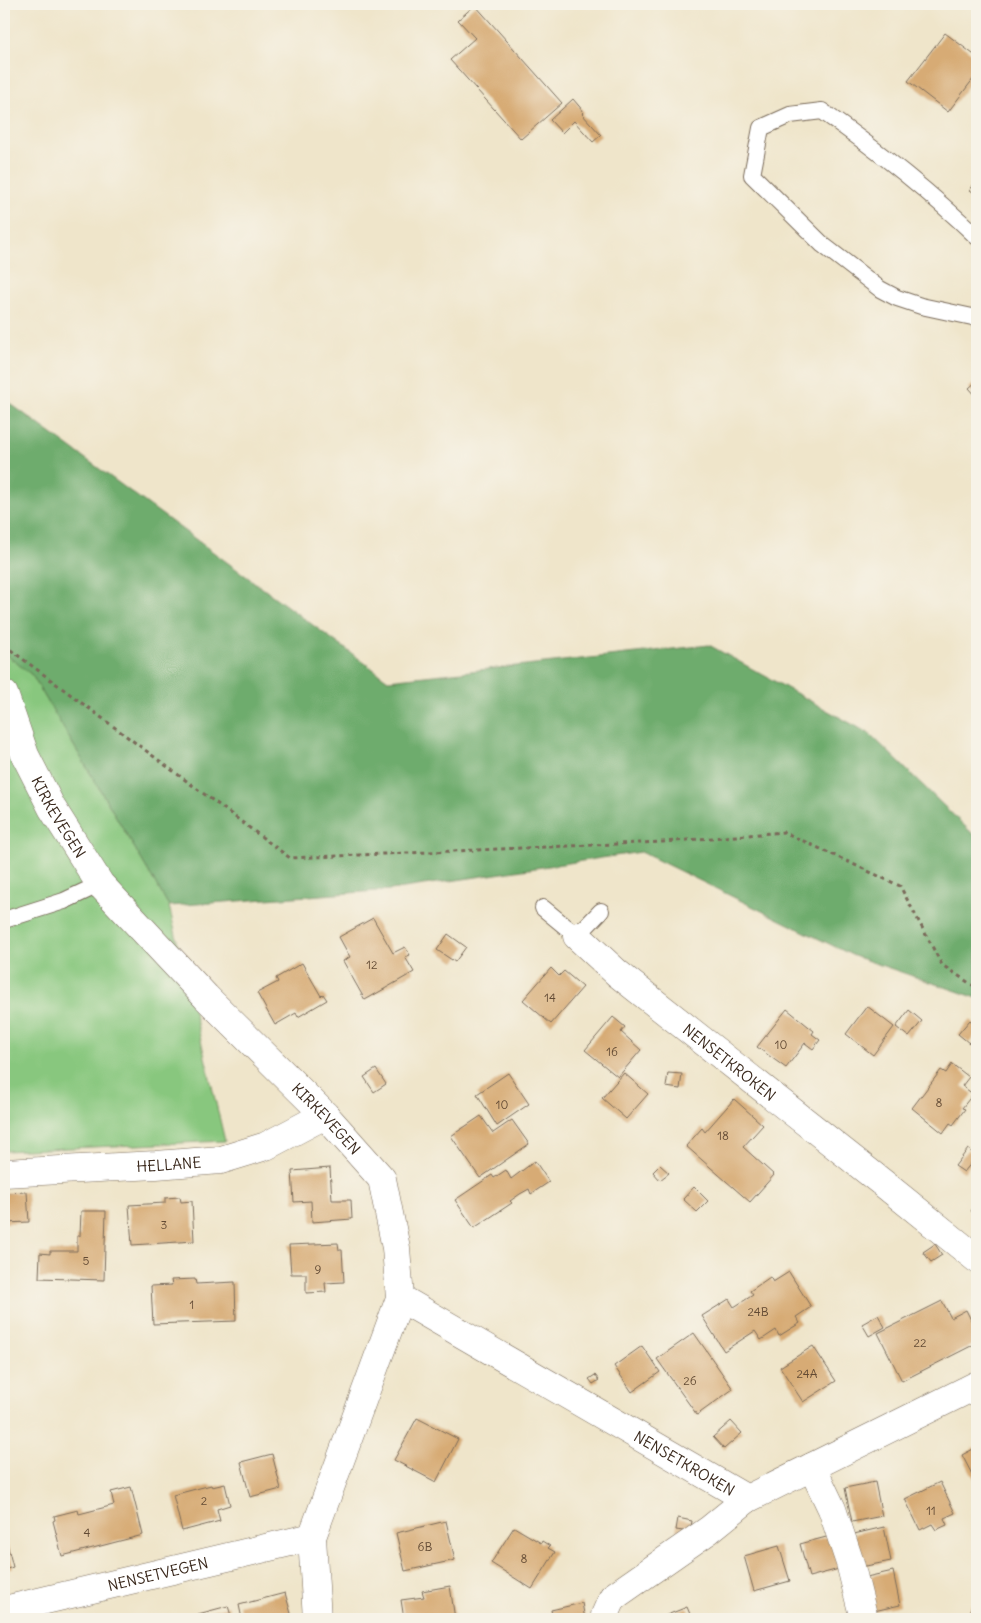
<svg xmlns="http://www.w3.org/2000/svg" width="981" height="1623" viewBox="0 0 981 1623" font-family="Delius,sans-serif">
	<rect width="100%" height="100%" fill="#f7f3e8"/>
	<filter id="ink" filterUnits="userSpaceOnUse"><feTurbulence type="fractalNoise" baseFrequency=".02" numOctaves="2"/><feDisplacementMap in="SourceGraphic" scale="10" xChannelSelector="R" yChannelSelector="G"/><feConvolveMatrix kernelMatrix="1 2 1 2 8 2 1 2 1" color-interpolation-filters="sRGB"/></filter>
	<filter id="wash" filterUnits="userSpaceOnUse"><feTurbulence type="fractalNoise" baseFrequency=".0096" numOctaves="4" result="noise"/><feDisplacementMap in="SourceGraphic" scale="20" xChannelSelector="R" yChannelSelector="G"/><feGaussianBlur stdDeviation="1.12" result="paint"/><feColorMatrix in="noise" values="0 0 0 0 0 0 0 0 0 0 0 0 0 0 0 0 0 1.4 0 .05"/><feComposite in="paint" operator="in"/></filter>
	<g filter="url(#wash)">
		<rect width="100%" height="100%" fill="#efe5ca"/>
		<!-- green -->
		<path fill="#88c77e" stroke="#62784e" d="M4,653L32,675L169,906L225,1141L4,1151Z"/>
		<!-- forest -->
		<path fill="#6eac6d" stroke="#546b46" d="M4,399L388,680L709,645L870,734L977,838V998L854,956L641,852L391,890L169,906L32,675L4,653Z"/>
		<g id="blocks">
			<!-- building -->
			<g fill="#d7ab75">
				<path d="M475,5L562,103L521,139L450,60L475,38L458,20Z"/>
				<path d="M945,33L977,57V74L948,112L908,81Z"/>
				<path d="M573,99L584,112L582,114L601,135L593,142L574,121L562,133L550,120Z"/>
				<path d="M977,179V195L970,190Z"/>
				<path d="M977,381V397L969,388Z"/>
				<path d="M373,918L393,953L405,947L410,955L405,957L414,972L365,1000L343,961L350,957L339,937Z"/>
				<path d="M448,934L466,947L455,962L437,950Z"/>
				<path d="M302,963L321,996L323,994L327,1000L298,1017L296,1013L275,1025L257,993L278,982L276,978Z"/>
				<path d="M551,968L559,976L564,971L583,987L551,1024L523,1000Z"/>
				<path d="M867,1006L894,1027L873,1055L846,1034Z"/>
				<path d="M787,1009L814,1031L812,1034L820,1040L813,1049L805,1043L786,1068L757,1047Z"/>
				<path d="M909,1010L922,1021L909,1037L896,1027Z"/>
				<path d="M613,1017L625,1027L621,1032L641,1050L618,1077L585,1050Z"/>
				<path d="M970,1020L977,1026V1033L969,1043L958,1034Z"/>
				<path d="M952,1064L969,1077L962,1086L973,1094L962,1108L965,1109L953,1125L950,1123L943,1133L912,1108L941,1070L946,1073Z"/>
				<path d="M376,1069L386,1084L374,1092L364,1077Z"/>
				<path d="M508,1073L529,1104L497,1126L477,1094Z"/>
				<path d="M624,1073L648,1094L626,1119L602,1098Z"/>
				<path d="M668,1073L682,1074L680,1089L666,1087Z"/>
				<path d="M734,1099L763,1125L743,1147L774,1175L750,1202L686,1146L702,1128L705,1132Z"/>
				<path d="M481,1116L493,1133L512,1120L529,1144L480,1178L451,1136Z"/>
				<path d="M968,1149L977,1156L964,1172L955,1166Z"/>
				<path d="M535,1161L549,1182L531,1194L529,1189L520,1194L510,1201L512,1203L474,1228L455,1200L492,1175L494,1178L506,1170L511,1179Z"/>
				<path d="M660,1165L669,1173L660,1180L653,1172Z"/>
				<path d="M330,1168L332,1200H351L352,1219L312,1222L311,1201L294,1202L292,1171Z"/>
				<path d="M694,1187L708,1201L697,1212L683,1199Z"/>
				<path d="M27,1192L29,1222L4,1223V1193Z"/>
				<path d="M180,1197L181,1202L192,1201L194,1241L132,1245L129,1205L165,1203V1198Z"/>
				<path d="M977,1203V1216L971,1211Z"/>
				<path d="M81,1211H106L104,1280L39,1278L40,1253L50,1254V1251H77V1236H80Z"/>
				<path d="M338,1243L339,1250H342L344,1282L325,1283L326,1292L306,1293V1274H291L289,1245Z"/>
				<path d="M935,1244L942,1255L931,1262L923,1252Z"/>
				<path d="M789,1272L811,1307L796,1317L800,1323L779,1336L776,1330L761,1340L755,1331L724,1351L702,1316L729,1299L734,1307L753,1295L750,1291L770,1277L773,1282Z"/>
				<path d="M195,1279L196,1284L235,1282L236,1321L153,1324L151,1286L172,1285L171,1280Z"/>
				<path d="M942,1301L951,1318L966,1310L977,1332V1343L902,1381L878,1333Z"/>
				<path d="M878,1315L885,1327L869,1336L862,1324Z"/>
				<path d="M694,1333L733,1389L697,1415L657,1359Z"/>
				<path d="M642,1346L660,1372L632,1392L614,1366Z"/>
				<path d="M813,1346L836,1381L803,1402L780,1367Z"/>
				<path d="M595,1375L599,1380L593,1384L589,1379Z"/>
				<path d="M417,1418L458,1439L436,1482L394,1460Z"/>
				<path d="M731,1421L742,1433L724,1449L713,1437Z"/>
				<path d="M977,1447V1484L962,1455Z"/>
				<path d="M272,1454L281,1489L250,1497L241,1462Z"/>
				<path d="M875,1482L882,1516L852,1522L845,1488Z"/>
				<path d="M940,1482L955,1513L944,1518L947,1525L936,1530L932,1524L920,1530L905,1499Z"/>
				<path d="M225,1484L230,1505L217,1509L220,1521L182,1531L173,1495L211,1485L212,1487Z"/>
				<path d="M131,1487L143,1535L62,1556L53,1521L55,1520L54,1516L78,1510L79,1514L114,1505L111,1492Z"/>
				<path d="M678,1518L692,1521L690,1532L676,1530Z"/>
				<path d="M446,1521L455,1560L405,1571L396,1533Z"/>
				<path d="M514,1527L541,1543L542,1541L550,1546L548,1548L555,1552L532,1589L491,1563Z"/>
				<path d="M884,1527L891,1561L861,1567L854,1534Z"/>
				<path d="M4,1532L13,1567L4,1570Z"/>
				<path d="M830,1536L839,1569L809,1577L800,1544Z"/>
				<path d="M779,1546L790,1581L754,1591L744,1556Z"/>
				<path d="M893,1571L900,1605L870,1612L862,1578Z"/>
				<path d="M450,1586L455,1619H404L401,1600L424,1597L422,1591Z"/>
				<path d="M285,1593L292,1617L285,1619H242L239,1605Z"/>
				<path d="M977,1596V1619H968L966,1618Z"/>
				<path d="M582,1603L585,1619H553L551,1610Z"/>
				<path d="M228,1606L232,1619H200L198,1614Z"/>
				<path d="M687,1607L692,1619H657Z"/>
			</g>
		</g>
	</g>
	<g filter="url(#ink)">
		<use href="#blocks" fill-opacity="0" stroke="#7a6b5a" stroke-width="1"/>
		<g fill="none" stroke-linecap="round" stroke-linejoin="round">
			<defs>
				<g id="lane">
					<path d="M977,237C929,191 877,150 822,111L790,115L761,128L752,175L823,245L880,289L897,298L921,306L977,318"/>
					<path d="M543,908L577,936L601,911"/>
					<path d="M4,920L64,901L100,884"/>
				</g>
				<g id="street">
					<path id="s1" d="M4,694L25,755L52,808L100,884L206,997L325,1115L382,1179L396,1248L400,1298L312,1537L317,1619"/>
					<path id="s2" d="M577,936L617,973L884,1184L977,1259"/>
					<path id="s3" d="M4,1173L156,1165L221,1160L266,1146L325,1115"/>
					<path id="s4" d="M400,1298L747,1499L977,1385"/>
					<path d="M812,1467L832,1509L850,1563L864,1619"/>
					<path id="s5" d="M4,1610L312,1537"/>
					<path d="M605,1619V1615L613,1597L709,1530L747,1499"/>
				</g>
			</defs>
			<!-- lane casing -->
			<use href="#lane" stroke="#7a6b5a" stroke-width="18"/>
			<!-- street casing -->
			<use href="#street" stroke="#7a6b5a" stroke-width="29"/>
			<!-- path -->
			<path stroke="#7a6b5a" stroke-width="3" stroke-dasharray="4 4" stroke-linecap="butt" d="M4,645L290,858L663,842L784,832L900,886L942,965L977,988"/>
			<!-- lane -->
			<use href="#lane" stroke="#fff" stroke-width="16"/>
			<!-- street -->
			<use href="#street" stroke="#fff" stroke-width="28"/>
		</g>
	</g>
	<g text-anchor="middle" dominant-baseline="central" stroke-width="4.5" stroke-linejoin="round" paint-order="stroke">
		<!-- number labels -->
		<g font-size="12" fill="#624a34">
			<text x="372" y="964">12</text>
			<text x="550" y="997">14</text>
			<text x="781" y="1044">10</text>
			<text x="612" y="1051">16</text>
			<text x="939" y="1102">8</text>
			<text x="502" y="1104">10</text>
			<text x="723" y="1135">18</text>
			<text x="164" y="1224">3</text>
			<text x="86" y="1260">5</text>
			<text x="318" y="1269">9</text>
			<text x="192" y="1304">1</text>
			<text x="758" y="1311">24B</text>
			<text x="920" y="1342">22</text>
			<text x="807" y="1373">24A</text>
			<text x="690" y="1380">26</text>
			<text x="204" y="1500">2</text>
			<text x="931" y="1510">11</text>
			<text x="87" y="1532">4</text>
			<text x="425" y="1546">6B</text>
			<text x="524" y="1558">8</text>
		</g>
		<!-- street labels -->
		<g font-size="15" fill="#3b2a1e" stroke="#f7f3e8">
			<text stroke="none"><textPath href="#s1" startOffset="135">KIRKEVEGEN</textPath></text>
			<text stroke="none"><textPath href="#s2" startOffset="198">NENSETKROKEN</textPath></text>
			<text stroke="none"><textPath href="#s1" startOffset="540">KIRKEVEGEN</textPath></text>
			<text stroke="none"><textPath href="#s3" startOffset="165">HELLANE</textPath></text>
			<text stroke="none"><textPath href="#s4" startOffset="329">NENSETKROKEN</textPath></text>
			<text stroke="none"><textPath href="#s5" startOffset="158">NENSETVEGEN</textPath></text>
		</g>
	</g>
	<!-- margin -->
	<rect width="981" height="1623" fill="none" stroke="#f7f3e8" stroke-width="20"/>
</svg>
